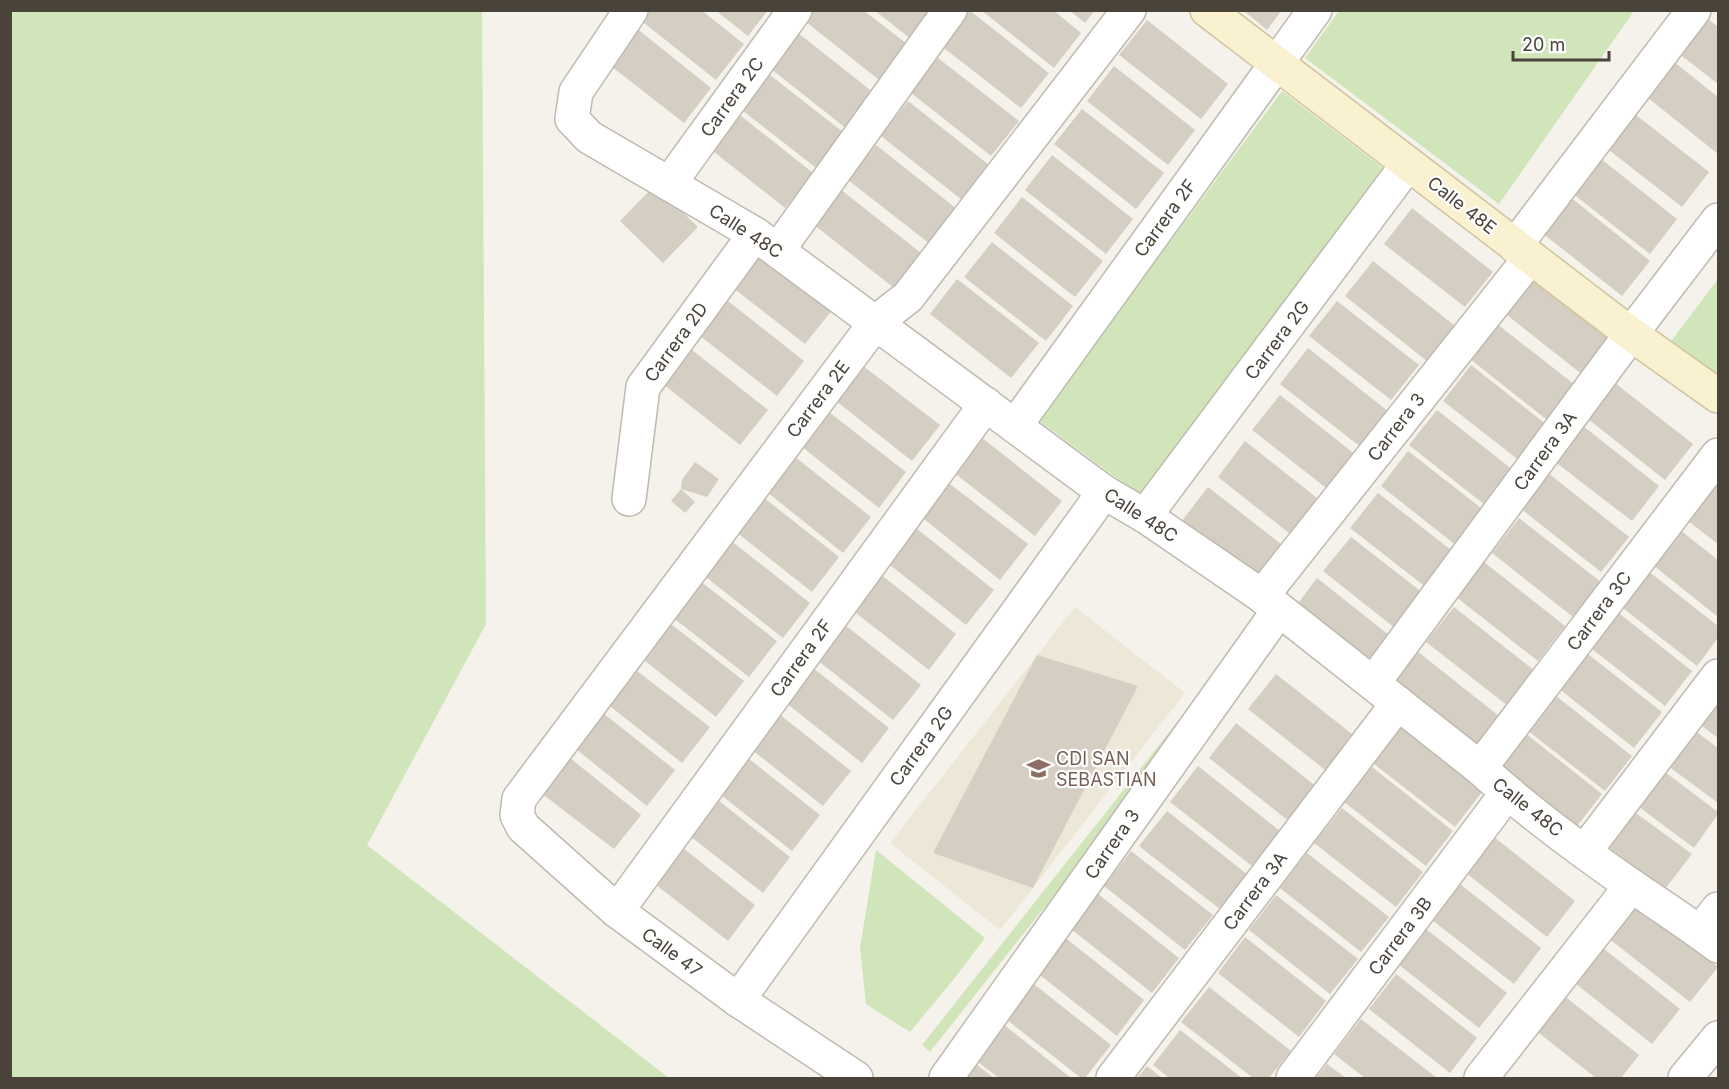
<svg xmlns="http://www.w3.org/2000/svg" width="1729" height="1089" viewBox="0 0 1729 1089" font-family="Inter,sans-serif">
	<rect width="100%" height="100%" fill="#f5f2ec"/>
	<!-- education -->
	<path fill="#ece7d7" d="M1075,607L1185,693L1000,930L890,843Z"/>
	<!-- green -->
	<g fill="#d0e5b9">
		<path d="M10,11H482L486,624L367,845L669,1078H11Z"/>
		<path d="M1339,11V10L1634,11L1499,204L1305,58Z"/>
		<path d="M1282,91L1383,168L1145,499L1038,420Z"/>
		<path d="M1718,279V384L1669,344Z"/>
		<path d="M1242,640L1250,647L930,1052L922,1045Z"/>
		<path d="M876,850L985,938L957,975L910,1032L866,1004L860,948Z"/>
	</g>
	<!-- building -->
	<g fill="#d5cec2">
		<path d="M638,10H701L744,44L716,80L634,15Z"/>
		<path d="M715,10H768L748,36Z"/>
		<path d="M808,10H863L911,47L883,83L801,18Z"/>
		<path d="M874,10H933L911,39Z"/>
		<path d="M966,10H969L1049,73L1021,108L940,45Z"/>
		<path d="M981,10H1053L1081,33L1054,68Z"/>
		<path d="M1069,10H1095L1085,23Z"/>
		<path d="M1243,10H1282L1267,30Z"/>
		<path d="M1701,13L1718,27V84L1673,49Z"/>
		<path d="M1147,20L1228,84L1201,119L1119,55Z"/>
		<path d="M630,23L711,88L684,123L602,59Z"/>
		<path d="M793,29L874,93L847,129L766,65Z"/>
		<path d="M1664,54L1718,97V154L1637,89Z"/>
		<path d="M938,58L1019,121L991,156L910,92Z"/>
		<path d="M1114,66L1195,130L1168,165L1087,101Z"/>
		<path d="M761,68L843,132L815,167L734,104Z"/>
		<path d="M908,101L989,165L962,200L881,136Z"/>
		<path d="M731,108L813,173L785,208L704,144Z"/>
		<path d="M1627,108L1709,172L1682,207L1600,143Z"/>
		<path d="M1082,109L1164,173L1136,209L1054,144Z"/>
		<path d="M876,145L957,209L930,244L848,180Z"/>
		<path d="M1052,155L1133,219L1106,254L1025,190Z"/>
		<path d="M1596,155L1677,219L1650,254L1568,190Z"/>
		<path d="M655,185L698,227L663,263L620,221Z"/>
		<path d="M840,189L921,253L894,288L813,224Z"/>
		<path d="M1569,196L1650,261L1622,296L1541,232Z"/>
		<path d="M1022,197L1103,261L1075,297L994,233Z"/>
		<path d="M1412,208L1493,272L1465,307L1384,244Z"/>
		<path d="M992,242L1073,306L1046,341L964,277Z"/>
		<path d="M751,244L833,309L805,344L723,280Z"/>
		<path d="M1373,261L1454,325L1427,361L1345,296Z"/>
		<path d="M957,279L1039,343L1011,378L930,314Z"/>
		<path d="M1534,280L1616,344L1588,379L1507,315Z"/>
		<path d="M723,297L804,361L777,396L695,332Z"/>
		<path d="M1337,301L1419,365L1391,400L1309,336Z"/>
		<path d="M1497,324L1579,388L1551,423L1470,359Z"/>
		<path d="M687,346L768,410L740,445L659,381Z"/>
		<path d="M1308,348L1389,412L1362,448L1280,384Z"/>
		<path d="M858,362L940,425L912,461L831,397Z"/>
		<path d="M1471,365L1552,429L1525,465L1443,401Z"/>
		<path d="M1611,380L1693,444L1665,480L1583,415Z"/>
		<path d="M1280,395L1361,459L1334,494L1252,430Z"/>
		<path d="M825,409L906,472L879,508L797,443Z"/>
		<path d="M1437,410L1518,474L1490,509L1409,445Z"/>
		<path d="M1578,422L1659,486L1632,521L1550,458Z"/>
		<path d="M981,437L1062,501L1035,536L953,472Z"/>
		<path d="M1245,441L1327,506L1299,541L1218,477Z"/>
		<path d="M1408,451L1490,515L1462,550L1381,486Z"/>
		<path d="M790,453L871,517L843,553L762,488Z"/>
		<path d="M695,462L719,479L707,497L681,489L695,502L685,513L671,501L681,489L682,480Z"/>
		<path d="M1548,473L1629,537L1601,572L1520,508Z"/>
		<path d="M1707,479L1718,488V544L1679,514Z"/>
		<path d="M946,481L1028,544L1000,580L919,515Z"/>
		<path d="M1208,487L1290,551L1262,586L1181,522Z"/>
		<path d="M758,493L839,557L812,592L731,528Z"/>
		<path d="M1378,493L1460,557L1432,592L1350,528Z"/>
		<path d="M1519,518L1601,582L1573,617L1492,553Z"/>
		<path d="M1671,523L1718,560V617L1644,558Z"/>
		<path d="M912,525L994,590L966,625L885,561Z"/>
		<path d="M1351,537L1432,600L1405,636L1323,571Z"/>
		<path d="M729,539L810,603L783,638L702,574Z"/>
		<path d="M1484,562L1565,626L1538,661L1456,597Z"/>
		<path d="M1643,567L1718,626V638L1697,666L1615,602Z"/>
		<path d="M875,570L956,634L929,670L847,606Z"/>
		<path d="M695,577L777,641L749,677L667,613Z"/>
		<path d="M1317,578L1399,643L1371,678L1290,614Z"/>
		<path d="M1454,607L1535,671L1508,706L1426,642Z"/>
		<path d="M1611,607L1692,671L1665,706L1583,642Z"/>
		<path d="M662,617L744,681L716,717L635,653Z"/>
		<path d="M840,621L921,685L893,720L812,656Z"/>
		<path d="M1580,648L1662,712L1634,748L1553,684Z"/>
		<path d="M1417,651L1499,716L1471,751L1390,687Z"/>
		<path d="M1037,655L1138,686L1033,888L933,853Z"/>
		<path d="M628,664L710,727L682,763L601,699Z"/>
		<path d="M808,664L889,728L862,763L781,699Z"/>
		<path d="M1276,674L1357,738L1329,773L1248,709Z"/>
		<path d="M1718,686V738L1694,720Z"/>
		<path d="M1551,692L1632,756L1605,791L1523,727Z"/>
		<path d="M594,706L675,770L647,806L566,741Z"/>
		<path d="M769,706L851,771L823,806L742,742Z"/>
		<path d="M1236,723L1317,787L1290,822L1209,758Z"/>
		<path d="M1690,727L1718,748V803L1664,763Z"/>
		<path d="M1401,728L1482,792L1455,827L1374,764Z"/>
		<path d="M1521,730L1602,794L1574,830L1493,766Z"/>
		<path d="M560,750L641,815L614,849L532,786Z"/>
		<path d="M739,751L820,815L792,851L711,787Z"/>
		<path d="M1198,766L1280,831L1252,866L1170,802Z"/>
		<path d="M1657,766L1718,812V814L1694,848L1631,801Z"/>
		<path d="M1372,767L1453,831L1426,866L1344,802Z"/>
		<path d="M709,793L790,857L763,893L681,829Z"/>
		<path d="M1342,808L1423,872L1396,907L1314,843Z"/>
		<path d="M1629,808L1692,854L1665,889L1603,843Z"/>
		<path d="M1167,811L1248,875L1221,910L1139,846Z"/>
		<path d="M1494,837L1575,901L1547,937L1466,873Z"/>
		<path d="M674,841L755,905L728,941L646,877Z"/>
		<path d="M1131,851L1213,915L1185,950L1104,886Z"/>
		<path d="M1307,853L1389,917L1361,952L1280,888Z"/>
		<path d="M1460,884L1541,948L1514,984L1432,920Z"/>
		<path d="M1098,894L1179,958L1152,993L1071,929Z"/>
		<path d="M1276,895L1358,959L1330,994L1249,930Z"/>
		<path d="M1636,903L1718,967L1690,1002L1608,938Z"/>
		<path d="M1426,929L1507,993L1479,1028L1398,964Z"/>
		<path d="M1063,936L1144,1000L1117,1036L1035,971Z"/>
		<path d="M1245,937L1326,1001L1299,1037L1218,973Z"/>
		<path d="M1599,945L1680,1009L1652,1044L1571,980Z"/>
		<path d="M1396,974L1477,1038L1450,1073L1369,1009Z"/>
		<path d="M1030,981L1111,1045L1085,1078H1081L1002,1016Z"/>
		<path d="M1209,987L1291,1051L1269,1078H1253L1181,1022Z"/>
		<path d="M1558,991L1639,1055L1621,1078H1596L1530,1026Z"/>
		<path d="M1361,1019L1437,1078H1365L1334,1054Z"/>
		<path d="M998,1020L1071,1078H999L970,1056Z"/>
		<path d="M1180,1030L1242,1078H1169L1153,1065Z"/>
		<path d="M965,1056L994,1078H947Z"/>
		<path d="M1327,1064L1346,1078H1316Z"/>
		<path d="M1147,1066L1162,1078H1137Z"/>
	</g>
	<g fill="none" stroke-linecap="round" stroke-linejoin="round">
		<defs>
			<g id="minor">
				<path d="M631,10L576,92L572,119L589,137L755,234L1104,492L1145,516L1262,596L1480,768C1527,811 1580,850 1632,886C1661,906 1691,925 1718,946"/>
				<path d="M669,184L795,10"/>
				<path d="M1515,246L1694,10"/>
				<path d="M778,250L950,10"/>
				<path d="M1015,426L1315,10"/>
				<path d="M629,499L643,387L755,234"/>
				<path d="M1145,516L1408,164"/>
				<path d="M1262,596L1530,258"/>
				<path d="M1374,682L1631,334L1718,220"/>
				<path d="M1480,768L1718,455"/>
				<path d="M1585,851L1718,676"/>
				<path d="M617,911L986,404"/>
				<path d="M1700,932L1718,909"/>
				<path d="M738,1000L1104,492"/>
				<path d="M856,1078L738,1000L617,911L523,827L517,815L519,799L876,322L908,297L1129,10"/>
				<path d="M946,1078L1279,610"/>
				<path d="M1113,1078L1398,703"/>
				<path d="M1293,1078L1507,793"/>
				<path d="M1481,1078L1631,886"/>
				<path d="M1685,1078L1718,1038"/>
			</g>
			<path id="secondary" d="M1207,10L1631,334L1718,396"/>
		</defs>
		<!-- minor casing -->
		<use href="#minor" stroke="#bfbaaf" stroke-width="36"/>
		<!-- secondary casing -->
		<use href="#secondary" stroke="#d0c49f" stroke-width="36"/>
		<!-- minor -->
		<use href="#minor" stroke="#fff" stroke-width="33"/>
		<!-- secondary -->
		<use href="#secondary" stroke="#faf1d0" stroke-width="33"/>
	</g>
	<!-- icons -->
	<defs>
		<symbol id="school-bare" viewBox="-9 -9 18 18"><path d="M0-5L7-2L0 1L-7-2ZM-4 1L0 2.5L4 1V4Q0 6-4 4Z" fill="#8d6e63" stroke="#fff" stroke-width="2.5" paint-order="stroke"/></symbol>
	</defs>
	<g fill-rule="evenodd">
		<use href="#school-bare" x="1022" y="752" width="33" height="33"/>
	</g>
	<g text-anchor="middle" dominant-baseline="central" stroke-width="4.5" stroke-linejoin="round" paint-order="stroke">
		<!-- street labels -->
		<g font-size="18" fill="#49433a" stroke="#fff">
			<text transform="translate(732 97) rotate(-54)">Carrera 2C</text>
			<text transform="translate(1462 205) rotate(38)">Calle 48E</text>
			<text transform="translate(1165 218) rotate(-54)">Carrera 2F</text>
			<text transform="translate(746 231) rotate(33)">Calle 48C</text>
			<text transform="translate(1277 340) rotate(-53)">Carrera 2G</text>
			<text transform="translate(676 342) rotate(-54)">Carrera 2D</text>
			<text transform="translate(818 399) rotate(-53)">Carrera 2E</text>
			<text transform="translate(1396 427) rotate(-52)">Carrera 3</text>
			<text transform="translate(1545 451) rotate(-54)">Carrera 3A</text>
			<text transform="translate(1141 515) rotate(33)">Calle 48C</text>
			<text transform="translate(1599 611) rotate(-53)">Carrera 3C</text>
			<text transform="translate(801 658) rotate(-54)">Carrera 2F</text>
			<text transform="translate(921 746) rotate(-54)">Carrera 2G</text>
			<text transform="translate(1528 807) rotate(38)">Calle 48C</text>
			<text transform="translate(1112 844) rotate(-55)">Carrera 3</text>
			<text transform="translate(1255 891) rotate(-53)">Carrera 3A</text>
			<text transform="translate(1400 936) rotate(-53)">Carrera 3B</text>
			<text transform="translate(672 952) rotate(36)">Calle 47</text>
		</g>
		<!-- education labels -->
		<g font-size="18" fill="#785e54" stroke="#fff" text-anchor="start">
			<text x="1056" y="758">CDI SAN<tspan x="1056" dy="21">SEBASTIAN</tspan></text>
		</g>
	</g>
	<!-- border -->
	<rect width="1729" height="1089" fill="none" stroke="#49433a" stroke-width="24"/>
	<!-- scale -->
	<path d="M1513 51v9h96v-9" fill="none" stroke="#49433a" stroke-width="3"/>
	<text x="1522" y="51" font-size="18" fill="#49433a" stroke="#ffffff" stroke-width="4.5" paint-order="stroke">20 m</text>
</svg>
